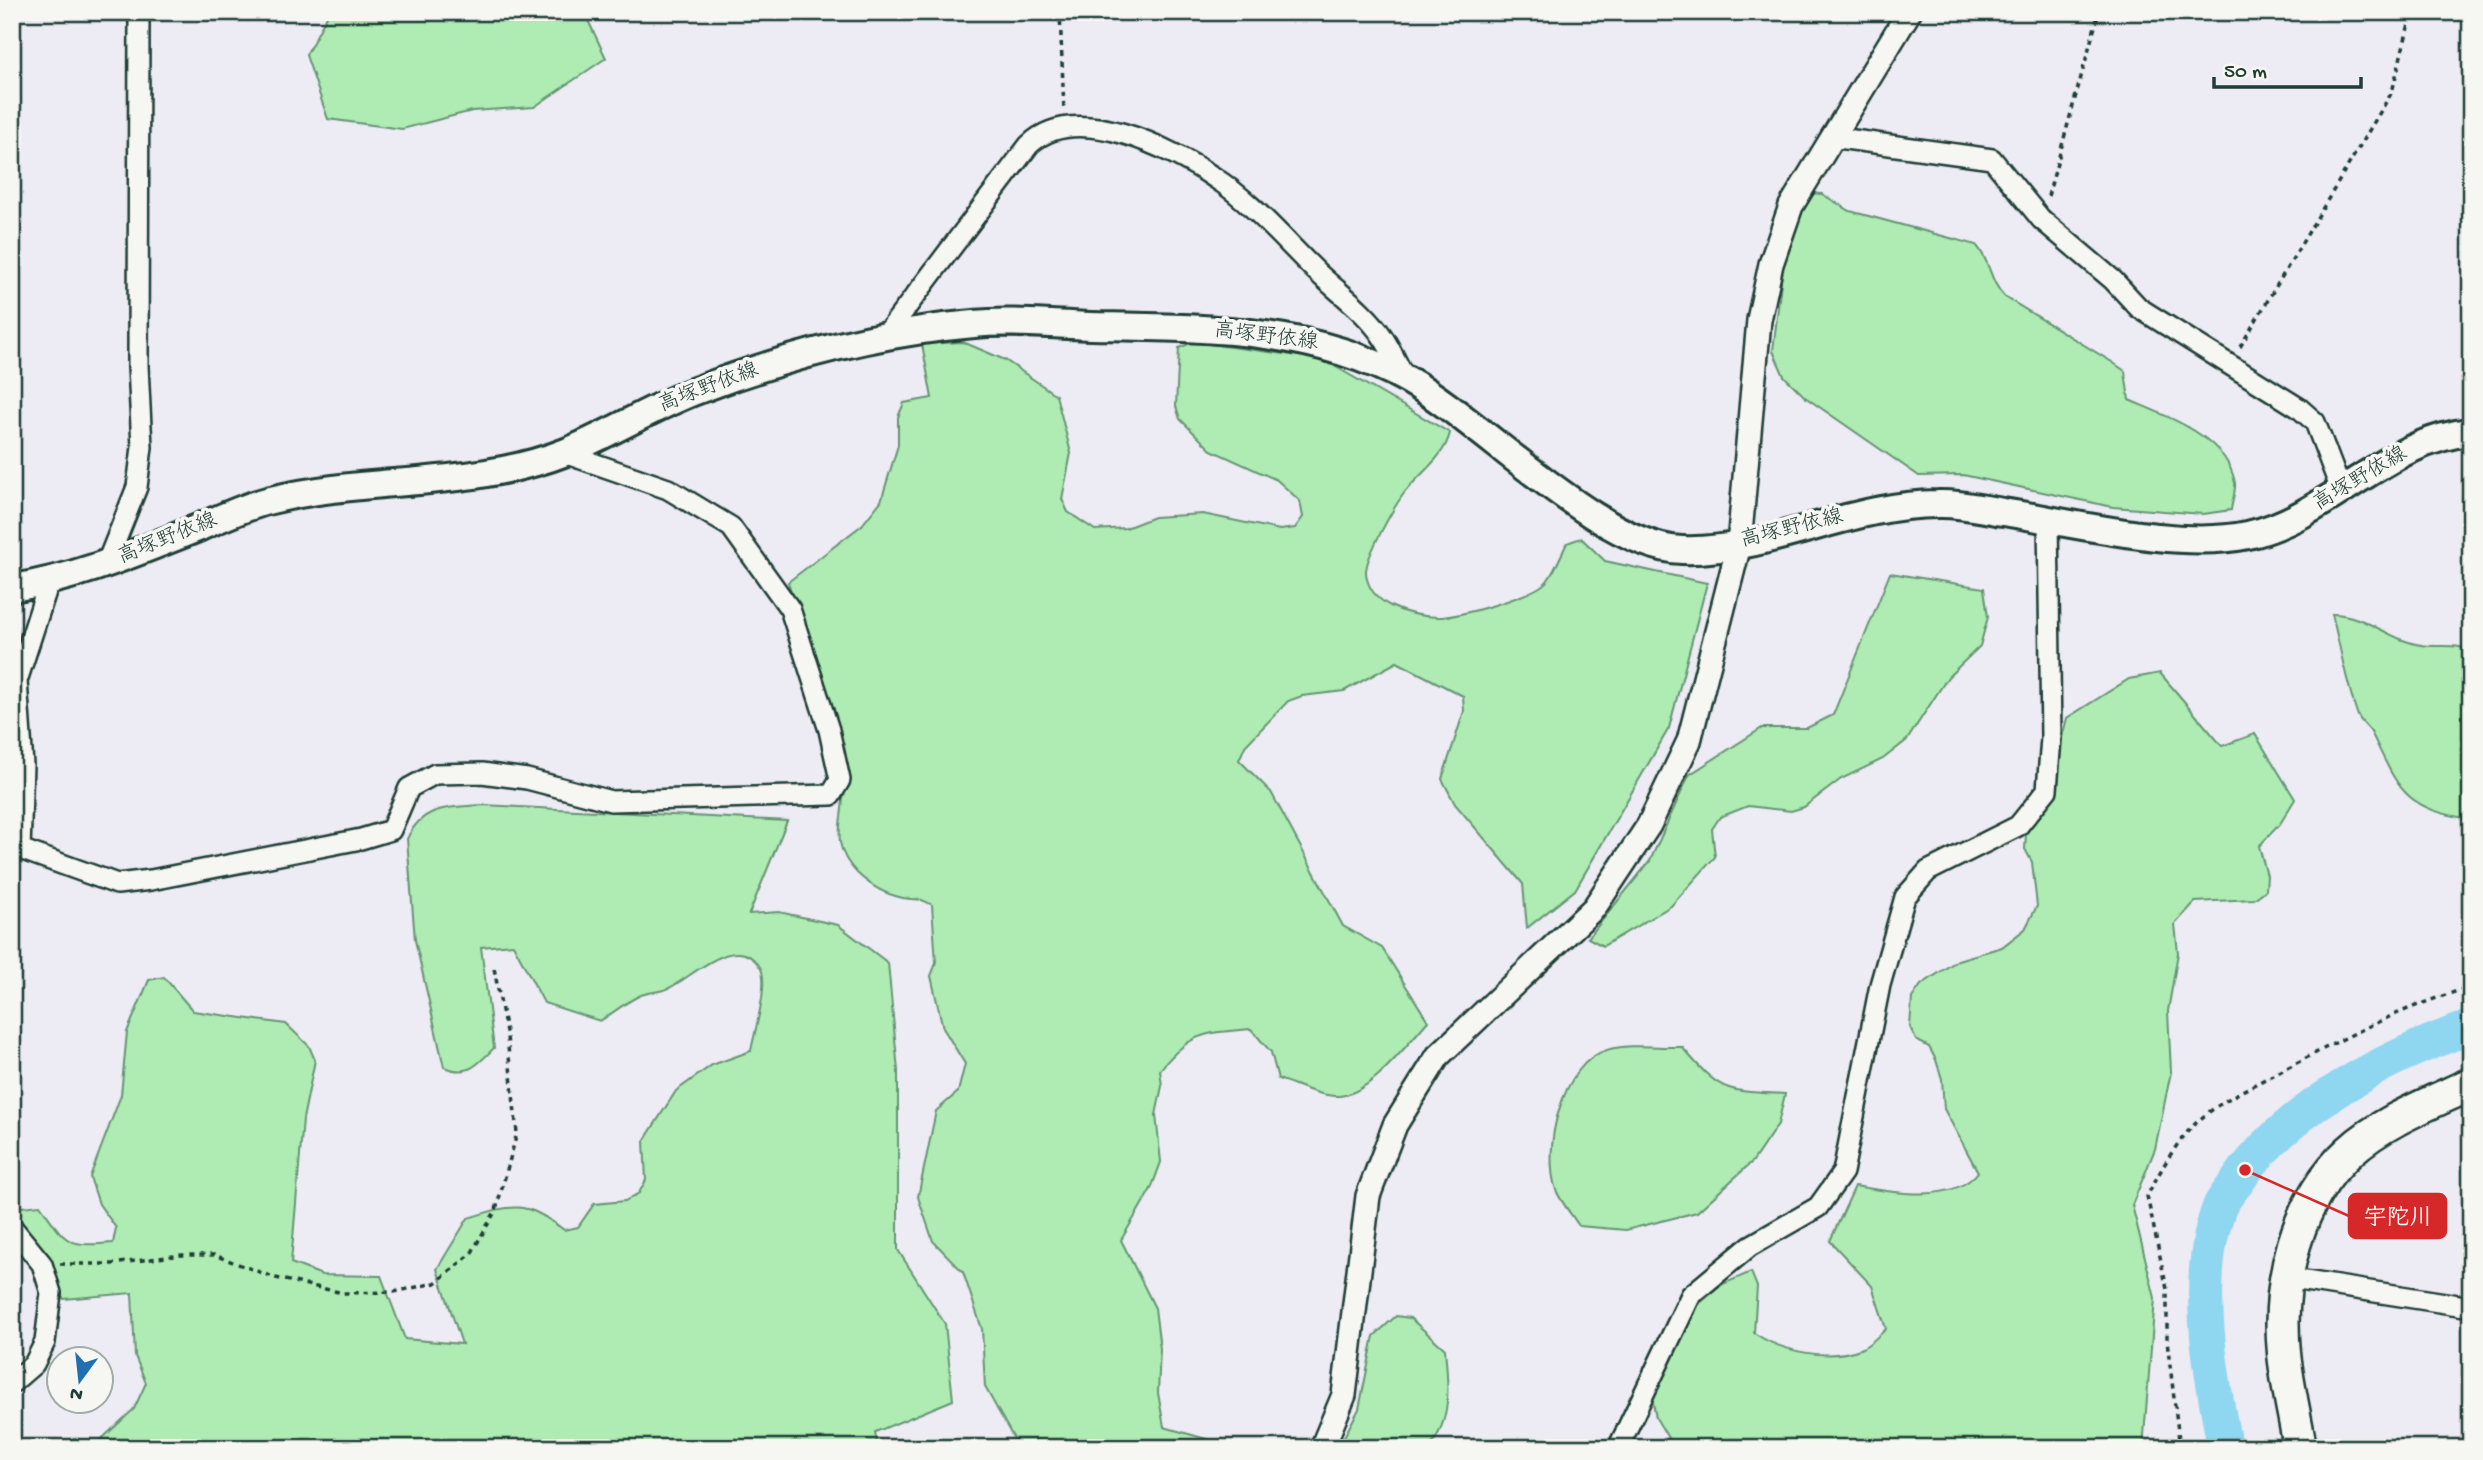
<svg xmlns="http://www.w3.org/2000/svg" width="2483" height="1460" viewBox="0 0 2483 1460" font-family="'Gochi Hand','Klee One',sans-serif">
	<rect width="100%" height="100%" fill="#edebf4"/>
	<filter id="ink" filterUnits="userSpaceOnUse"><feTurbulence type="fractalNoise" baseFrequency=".0143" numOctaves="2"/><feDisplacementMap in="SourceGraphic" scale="14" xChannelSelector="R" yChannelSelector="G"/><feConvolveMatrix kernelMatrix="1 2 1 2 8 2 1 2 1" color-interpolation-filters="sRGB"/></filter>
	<g filter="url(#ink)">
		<!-- green -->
		<g fill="#aeecb3" stroke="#669474" stroke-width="2">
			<path d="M329,12H584L606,58L534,107L472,111L402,129L328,119L306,55Z"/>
			<path d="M1808,193L1822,194L1850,211L1976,245C1991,261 1989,281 2005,297L2112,362L2125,371L2129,400C2166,416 2227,436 2235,483C2236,490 2232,502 2231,510L2203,514L2113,507L1963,475L1919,476L1805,397L1784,376L1773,351L1783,265Z"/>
			<path d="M963,342L1005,360L1056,395L1071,453L1062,499L1068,512L1095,530L1126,528L1154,517L1203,514L1280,530L1295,528L1303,517L1300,501L1277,480L1211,450L1180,419L1176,406L1179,348L1193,342L1322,359L1450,433C1444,458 1421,472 1405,492C1395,505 1365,557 1366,573C1369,606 1410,616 1437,617C1456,618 1535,596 1547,581C1555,571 1561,555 1567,543L1581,538L1605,561L1707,583L1669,728L1575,890L1527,928L1523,884L1455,804L1442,779L1464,711L1463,696L1397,662L1344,691L1302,696L1288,701L1245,746L1239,760L1271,792L1343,926L1382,948L1428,1021C1408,1043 1369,1097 1336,1096C1318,1096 1295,1084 1278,1079L1271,1052L1251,1029C1205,1033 1190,1032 1160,1070L1162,1086L1156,1115L1161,1162L1151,1189L1121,1240L1155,1308L1160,1349L1158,1393L1164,1427L1238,1448H1019L985,1387L982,1329L963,1272L933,1241L918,1197L936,1111L958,1092L965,1064L943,1028L931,976L936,963L932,905C918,896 917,901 903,898C884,894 871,886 857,873C827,842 845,821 843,788C838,716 810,649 788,582L862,525L881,501L898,445V417L904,403L932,398L922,344Z"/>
			<path d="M1890,573L1984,588L1988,617L1980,646L1948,677L1907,740L1883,759L1841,779L1804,807L1791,811L1748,806L1720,817L1712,829L1715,857L1671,906L1603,946L1588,938L1650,861L1689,775L1762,728H1807L1833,715Z"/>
			<path d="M2332,614C2366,614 2390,641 2422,645C2438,648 2457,642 2471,652V819C2404,809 2399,790 2372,734C2368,726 2359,722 2357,713C2346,682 2340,647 2332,614Z"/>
			<path d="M2160,673L2222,746L2255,734L2295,799L2280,824L2259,846L2267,876L2266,890L2254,899L2195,902L2175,924L2178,953L2168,1011L2171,1072L2155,1149L2132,1205L2155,1298L2143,1448H1674L1656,1418L1648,1376L1675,1324L1723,1284L1751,1272L1757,1287L1754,1333C1782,1352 1828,1361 1860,1349C1869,1346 1878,1336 1886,1329L1872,1286L1830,1241L1855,1186C1891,1192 1952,1205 1978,1172L1944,1109L1942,1079L1936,1060L1929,1047L1916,1040L1910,1027L1912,998L1921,985L1958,960L2002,947L2025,929L2037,906L2032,862L2025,849L2026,834L2045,803L2067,718L2129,679Z"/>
			<path d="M483,805L787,821L749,914L779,912L838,925L888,963L898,1071V1250L945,1324L953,1400L875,1432L878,1448H92L134,1409L146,1383L135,1356L132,1293L64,1299L12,1208L40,1205C67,1243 64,1247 113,1243L116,1228L99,1204L90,1177L121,1095L127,1032L149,980L164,977L193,1011L286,1024L309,1046L315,1060L303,1119L291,1263L322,1275L381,1276L405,1339L462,1344L437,1269L468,1218C514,1204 524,1200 564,1230L578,1227L594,1204L625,1201L639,1193L646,1180L644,1141L676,1091L712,1065L751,1051C754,1033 770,982 760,967C736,929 691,979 667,989C658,992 649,992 641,995C627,1001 613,1013 600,1021L544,1003L513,944L481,947L494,1048C477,1065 468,1077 444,1067L415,940L407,839C422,805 451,807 483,805Z"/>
			<path d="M1682,1047C1721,1093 1725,1091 1785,1094L1778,1124L1753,1161L1697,1212L1626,1230L1579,1226C1572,1215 1561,1202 1556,1190C1542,1150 1561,1063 1607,1050C1629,1043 1659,1048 1682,1047Z"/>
			<path d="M1396,1316L1410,1318L1445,1349C1448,1383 1453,1419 1429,1448H1338L1359,1409L1374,1336Z"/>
		</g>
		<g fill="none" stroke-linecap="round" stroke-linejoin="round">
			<!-- river -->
			<path stroke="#8fd6f1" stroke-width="35" d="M2225,1448C2211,1376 2192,1276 2220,1206C2224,1197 2233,1188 2238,1180C2290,1106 2387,1056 2471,1027"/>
			<defs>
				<g id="minor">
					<path d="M1831,137L1992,159L2041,219L2113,280L2139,308L2299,408L2315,422L2341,490"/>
					<path d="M884,337L1029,145C1075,100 1171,148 1215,178C1251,201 1286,242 1317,272C1338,292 1366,312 1382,336C1391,349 1397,364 1405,378"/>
					<path d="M106,565L137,487L142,447L138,366L139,12"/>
					<path d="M49,582L17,681L23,765L20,849L117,884L151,880L361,839L391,830L409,788L435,774L482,773L527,779L611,801L831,795L840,780L829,730L790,609L731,527L668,489L564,453"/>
					<path d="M12,1227L42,1264L51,1293L45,1342L34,1364L12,1383"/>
					<path d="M2286,1278L2471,1307"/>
					<path d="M1618,1448L1691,1295L1750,1246L1818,1207L1843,1172L1880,985L1905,897L1928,871L2018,826L2047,790L2051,738L2048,519"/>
				</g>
				<path id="tertiary" d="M1322,1448L1344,1395L1368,1196L1395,1125L1438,1056L1594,908L1649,825L1689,741L1739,545L1759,320L1771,264L1791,206L1909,12"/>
				<path id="secondary" d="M12,588C78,578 137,552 198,528C221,518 246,506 271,500C368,476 472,489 566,452C610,434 651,408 695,391C784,357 879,332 974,324C1012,320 1052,325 1091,326C1199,328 1312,326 1408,380C1484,423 1600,547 1682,550C1766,553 1850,504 1938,504C1960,503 1982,509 2003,512C2074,523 2179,550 2248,535C2329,517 2387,439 2471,432"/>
				<path id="trunk" d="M2300,1448C2295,1416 2287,1385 2284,1353C2277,1283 2296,1200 2350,1151C2383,1121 2431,1103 2471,1084"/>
			</defs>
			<!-- minor casing -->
			<use href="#minor" stroke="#1f3d34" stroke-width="24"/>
			<!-- tertiary casing -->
			<use href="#tertiary" stroke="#1f3d34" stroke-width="28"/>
			<!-- secondary casing -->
			<use href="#secondary" stroke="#1f3d34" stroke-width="32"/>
			<!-- trunk casing -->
			<use href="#trunk" stroke="#1f3d34" stroke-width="37"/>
			<!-- path -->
			<g stroke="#1f3d34" stroke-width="3.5" stroke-dasharray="5 5" stroke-linecap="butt">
				<path d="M1060,12L1064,111"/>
				<path d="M2048,196L2099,12"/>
				<path d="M2240,347L2392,92L2412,12"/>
				<path d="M60,1264H112L182,1255H214L276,1278L343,1293L394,1292L435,1283L471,1254L496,1210L517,1133L507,1037L494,968"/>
				<path d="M2180,1448L2167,1340V1289L2147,1196C2161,1170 2174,1145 2194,1125C2218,1101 2256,1084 2285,1069C2348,1036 2402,1007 2471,987"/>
			</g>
			<!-- minor -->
			<use href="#minor" stroke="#f6f6f2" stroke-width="19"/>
			<!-- tertiary -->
			<use href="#tertiary" stroke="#f6f6f2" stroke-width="23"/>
			<!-- secondary -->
			<use href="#secondary" stroke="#f6f6f2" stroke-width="26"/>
			<!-- trunk -->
			<use href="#trunk" stroke="#f6f6f2" stroke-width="32"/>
		</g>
	</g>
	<g text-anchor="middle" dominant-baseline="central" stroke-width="7" stroke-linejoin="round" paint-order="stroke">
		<!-- street labels -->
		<g font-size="21" fill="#1f3d34" stroke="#f6f6f2">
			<text transform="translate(1266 338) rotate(7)">高塚野依線</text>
			<text transform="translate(709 389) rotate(-21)">高塚野依線</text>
			<text transform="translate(2361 480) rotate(-31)">高塚野依線</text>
			<text transform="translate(1792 530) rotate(-14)">高塚野依線</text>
			<text transform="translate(168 540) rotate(-22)">高塚野依線</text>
		</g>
	</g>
	<!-- callouts -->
	<path fill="none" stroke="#d62828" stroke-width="2.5" d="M2245 1170L2349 1216"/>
	<circle fill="#d62828" stroke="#f6f6f2" stroke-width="2.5" cx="2245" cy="1170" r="7"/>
	<rect fill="#d62828" stroke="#d62828" stroke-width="2.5" x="2349" y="1194" width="97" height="44" rx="7"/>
	<g font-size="23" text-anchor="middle" font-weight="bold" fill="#fff">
		<text x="2398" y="1224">宇陀川</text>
	</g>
	<!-- margin -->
	<rect width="2483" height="1460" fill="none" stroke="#f6f6f2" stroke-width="42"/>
	<rect x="21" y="21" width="2441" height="1418" fill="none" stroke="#1f3d34" stroke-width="2.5" filter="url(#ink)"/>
	<!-- north arrow -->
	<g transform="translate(80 1380) rotate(195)"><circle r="33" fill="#f6f6f2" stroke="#a0aca6" stroke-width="2"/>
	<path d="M0-5L12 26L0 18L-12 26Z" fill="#1f6fb2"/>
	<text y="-10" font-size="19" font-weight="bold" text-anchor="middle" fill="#1f3d34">N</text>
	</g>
	<!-- scale -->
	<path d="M2214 77v10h147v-10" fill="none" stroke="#1f3d34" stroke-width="3.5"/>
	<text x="2224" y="77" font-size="21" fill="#1f3d34" stroke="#f6f6f2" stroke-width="5" paint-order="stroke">50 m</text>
</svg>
